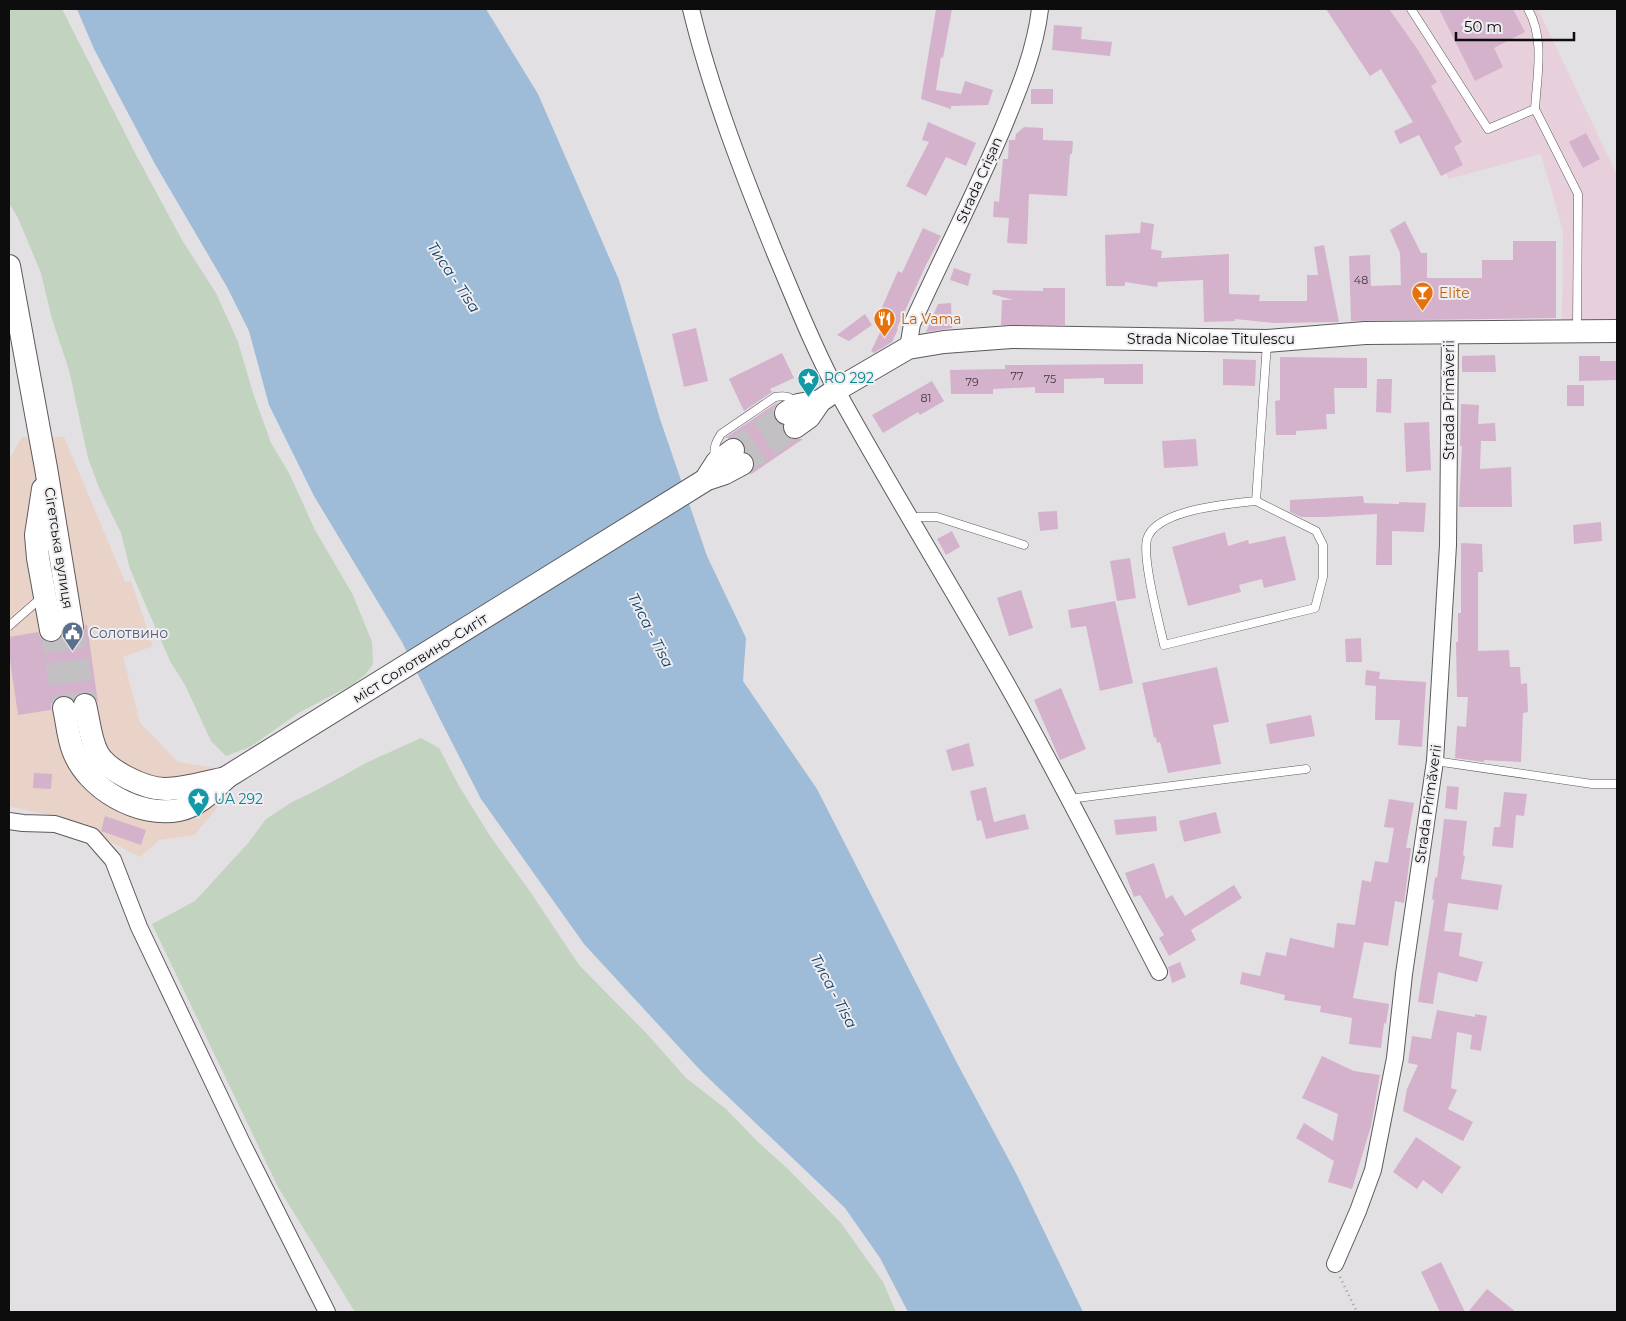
<svg xmlns="http://www.w3.org/2000/svg" width="1626" height="1321" viewBox="0 0 1626 1321" font-family="Montserrat,sans-serif">
	<rect width="100%" height="100%" fill="#e2e0e3"/>
	<!-- commercial -->
	<path fill="#e9d2c7" d="M22,437H64L125,582L131,581L153,646L123,657L140,723L178,762L221,769L232,787L216,809L194,835L159,840L140,857L65,818L12,807L9,805V460Z"/>
	<!-- industrial -->
	<path fill="#e7d0db" d="M1349,9H1538L1617,175V323L1562,319L1563,231L1541,154L1449,179Z"/>
	<!-- green -->
	<g fill="#c2d3bf">
		<path d="M9,9H62L135,153L182,240L216,293L238,342L253,393L271,443L290,475L315,530L353,595L372,642L373,664L366,674L352,685L300,712L250,747L226,756L211,741L185,685L170,661L130,569L121,533L99,488L88,458L69,370L52,319L41,273L18,218L9,203Z"/>
		<path d="M421,738L439,748L459,786L490,836L529,890L579,965L648,1035L686,1078L726,1109L758,1142L788,1169L841,1223L883,1282L896,1312H355L278,1187L152,924L195,901L249,842L266,819L292,802L317,790L368,762Z"/>
	</g>
	<!-- water -->
	<path fill="#9ebcd8" d="M77,9H486L538,94L619,280L660,419L707,556L746,638L743,681L817,789L958,1065L1016,1173L1083,1312H908L880,1258L845,1208L701,1071L584,944L481,799L442,723L402,642L314,496L269,405L249,331L227,287L155,164L94,49Z"/>
	<!-- building -->
	<g fill="#d4b2cc">
		<path d="M936,9H952L943,58L941,57L936,90L961,94L965,81L993,90L988,105L951,106V109L921,99Z"/>
		<path d="M1326,9H1389L1418,50L1437,82L1431,86L1462,142L1454,147L1463,165L1441,176L1419,135L1400,144L1394,131L1413,122L1381,69L1370,76Z"/>
		<path d="M1439,9H1513L1525,32L1494,48L1503,67L1475,81Z"/>
		<path d="M1054,25L1082,27L1081,39L1112,42L1110,56L1052,50Z"/>
		<rect x="1031" y="89" width="22" height="15"/>
		<path d="M928,122L976,143L966,166L946,157L926,196L906,186L929,142L922,140Z"/>
		<path d="M1024,127L1043,128V140L1073,141L1072,154H1070L1067,196L1029,194L1027,244L1007,243L1009,218L993,217L994,201L999,202L1003,159H1008L1009,140H1015L1016,134Z"/>
		<path d="M1586,133L1600,159L1583,168L1569,142Z"/>
		<path d="M1405,221L1421,253H1427V278H1482V260H1513V241H1556V318L1351,321L1349,256L1370,255L1371,286L1401,285L1400,253L1390,230Z"/>
		<path d="M1141,222L1154,224L1151,249L1162,251L1161,258L1229,254V294L1260,295L1259,301H1307V275H1318L1314,247L1324,245L1339,322L1275,323L1235,319V321L1204,322L1203,280L1158,282L1157,287L1125,282V286H1106L1105,235L1140,233Z"/>
		<path d="M923,228L941,236L926,265L897,328L898,329L892,342L874,353L871,351L890,312L875,323L898,271L902,273Z"/>
		<path d="M954,268L971,274L968,286L950,280Z"/>
		<path d="M1043,288H1065V325H1001L1002,300H1013L992,294L993,290L1043,291Z"/>
		<path d="M951,303L952,328L926,332L938,304Z"/>
		<path d="M865,314L872,325L849,341L837,335Z"/>
		<path d="M696,328L708,381L684,387L672,334Z"/>
		<path d="M782,353L794,378L770,389L772,392L744,411L729,379Z"/>
		<path d="M1495,355L1496,372H1462V356Z"/>
		<path d="M1579,356H1600V361H1617V380L1579,381Z"/>
		<path d="M1280,357L1367,358V388H1334L1335,414H1326L1327,429L1296,431V435H1276L1275,401L1280,400Z"/>
		<path d="M1223,359L1256,360L1255,386L1223,385Z"/>
		<path d="M1143,364V384H1104V378L1064,379V393H1035V387L993,389V394H951L950,370L1005,369V365H1023Z"/>
		<path d="M1377,379H1392L1391,413L1376,412Z"/>
		<path d="M932,381L944,401L920,415L918,412L883,433L872,415Z"/>
		<rect x="1567" y="385" width="17" height="21"/>
		<path d="M778,402L774,408L773,414L775,421L782,425L784,434L790,439H803L750,475L755,464L753,457L746,452L744,443L738,438H725Z"/>
		<path d="M1461,404L1479,405L1478,424L1495,423L1496,441H1481L1480,469L1511,467L1512,507H1459L1462,446H1460Z"/>
		<path d="M1429,422L1431,470L1406,472L1404,423Z"/>
		<path d="M1196,439L1198,466L1164,468L1162,441Z"/>
		<path d="M1363,496L1364,503L1399,504V502L1426,503L1424,532L1392,531V565H1376L1377,514L1325,517H1301L1290,512V500Z"/>
		<path d="M1057,511L1058,529L1040,531L1038,512Z"/>
		<path d="M1601,522L1602,541L1574,544L1573,525Z"/>
		<path d="M952,531L960,547L946,555L937,539Z"/>
		<path d="M1225,532L1228,546L1248,540L1249,544L1285,536L1296,580L1264,588L1262,579L1239,585L1241,592L1188,606L1172,547Z"/>
		<path d="M1461,543L1482,544L1483,572H1478V651L1509,650L1510,667H1520L1521,684L1527,683L1528,712L1523,713L1521,762L1484,760V762L1455,758L1457,726L1466,727L1468,697H1457L1456,642H1458V613H1461Z"/>
		<path d="M1130,558L1136,598L1117,601L1110,561Z"/>
		<path d="M1021,590L1033,628L1009,636L997,598Z"/>
		<path d="M1115,601L1133,683L1100,691L1086,626L1071,628L1068,610Z"/>
		<path d="M85,625H87L98,703L94,696L88,692H82L74,699L69,696L62,695L55,699L51,704V710L18,715L9,653V637L38,632L41,639L47,642L54,643L59,640L62,636L68,639L74,640L81,637L84,632Z"/>
		<path d="M1361,638L1362,662H1346L1345,639Z"/>
		<path d="M1217,667L1229,722L1213,725L1221,764L1168,773L1160,742L1157,743L1156,737L1154,738L1142,683Z"/>
		<path d="M1366,670L1380,672L1379,679L1426,682L1422,747L1398,745L1400,720H1375L1376,686L1365,685Z"/>
		<path d="M1061,688L1086,749L1060,760L1034,700Z"/>
		<path d="M1311,715L1315,736L1270,744L1266,724Z"/>
		<path d="M969,743L974,766L952,771L946,750Z"/>
		<path d="M34,773L52,774L51,789L33,788Z"/>
		<path d="M1447,786L1459,787L1457,810L1445,808Z"/>
		<path d="M986,787L994,822L1025,814L1029,829L986,839L981,820L977,821L970,791Z"/>
		<path d="M1504,792L1527,794L1524,816L1516,815L1513,848L1492,846L1494,827H1500Z"/>
		<path d="M1389,799L1414,803L1406,848H1411L1404,903L1395,901L1388,946L1364,942L1353,998L1389,1004L1386,1024L1384,1023L1381,1048L1349,1044L1352,1018L1320,1012L1321,1006L1284,1000L1285,995L1240,984L1242,972L1260,976L1266,952L1286,956L1290,938L1334,948L1337,923L1355,925L1362,880L1371,882L1375,861L1388,863L1394,828L1384,827Z"/>
		<path d="M1216,812L1221,833L1184,842L1179,821Z"/>
		<path d="M105,816L146,830L141,845L101,831Z"/>
		<path d="M1156,816L1157,831L1116,835L1114,820Z"/>
		<path d="M1444,819L1467,821L1463,855L1465,856L1461,879L1502,885L1498,910L1448,903L1444,931L1462,933L1459,956L1483,962L1477,982L1438,972L1433,1004L1418,1002L1434,900L1432,899L1435,877L1437,878L1442,838Z"/>
		<path d="M1154,863L1166,899L1172,895L1185,916L1234,885L1242,898L1191,930L1196,940L1169,956L1159,938L1164,935L1140,895L1134,897L1125,873Z"/>
		<path d="M1180,962L1186,977L1172,983L1168,967Z"/>
		<path d="M1437,1010L1475,1017V1014L1487,1016L1481,1051L1470,1049L1472,1035L1457,1032L1451,1088L1457,1090L1448,1109L1473,1122L1463,1141L1403,1111L1407,1089L1418,1065L1408,1063L1412,1036L1431,1039Z"/>
		<path d="M1322,1056L1354,1071L1380,1075L1371,1126L1352,1189L1328,1182L1334,1161L1296,1138L1304,1123L1333,1141L1338,1114L1302,1098Z"/>
		<path d="M1416,1137L1461,1167L1442,1194L1423,1180L1417,1189L1393,1172Z"/>
		<path d="M1441,1262L1465,1312H1440L1421,1272Z"/>
		<path d="M1487,1289L1516,1312H1468Z"/>
	</g>
	<g fill="none" stroke-linecap="round" stroke-linejoin="round">
		<!-- secondary-tunnel -->
		<g stroke="#c2c0c3" stroke-width="22" stroke-dasharray="22 11" stroke-linecap="butt">
			<path d="M733,450L786,413"/>
			<path d="M742,464L795,427"/>
			<path d="M72,627L85,705"/>
			<path d="M51,630L64,708"/>
		</g>
		<defs>
			<g id="lane">
				<path d="M1411,9L1488,129L1535,109L1578,194L1577,328"/>
				<path d="M1528,9C1545,39 1537,75 1535,109"/>
				<path d="M715,458C713,448 716,442 721,434L775,397C785,395 789,396 797,403"/>
				<path d="M1256,501L1316,531L1323,545V577L1315,608L1164,645C1159,622 1142,559 1147,539C1156,509 1230,504 1256,501L1267,343"/>
				<path d="M909,517H937L1024,545"/>
				<path d="M9,626L41,598"/>
				<path d="M1435,761L1592,784H1617"/>
				<path d="M1069,799L1306,769"/>
			</g>
			<g id="street">
				<path d="M691,9C711,92 743,174 775,253C795,300 813,347 837,391C891,489 950,584 1005,681C1059,776 1108,874 1159,972"/>
				<path d="M908,348L912,324C942,258 975,194 1003,128C1019,89 1035,51 1040,9"/>
				<path d="M9,821L23,823L55,824L92,836L113,860L139,927L242,1143L327,1312"/>
				<path d="M1335,1264L1358,1211L1373,1170L1395,1058L1404,974L1435,761L1448,545L1450,332"/>
			</g>
			<g id="secondary">
				<path d="M9,266L46,468L72,627"/>
				<path d="M786,413L798,405L820,401"/>
				<path d="M795,427L809,417L820,401L836,390L908,348L944,342L1011,337L1267,341L1365,333L1617,331"/>
				<path d="M708,476L717,462L733,450"/>
				<path d="M43,489L36,535L38,558L51,630"/>
				<path d="M85,705C89,720 90,740 98,754C108,771 145,789 165,789C185,789 206,782 226,778"/>
				<path d="M64,708C67,721 68,737 73,750C87,789 139,818 179,810C199,806 213,790 227,777L707,479L725,473L742,464"/>
			</g>
		</defs>
		<!-- lane casing -->
		<use href="#lane" stroke="#5c5a5d" stroke-width="9"/>
		<!-- street casing -->
		<use href="#street" stroke="#5c5a5d" stroke-width="18"/>
		<!-- secondary casing -->
		<use href="#secondary" stroke="#5c5a5d" stroke-width="24"/>
		<!-- path -->
		<path stroke="#9a989b" stroke-width="2.5" stroke-dasharray="1 4" stroke-linecap="butt" d="M1340,1277L1357,1312"/>
		<!-- lane -->
		<use href="#lane" stroke="#fff" stroke-width="8"/>
		<!-- street -->
		<use href="#street" stroke="#fff" stroke-width="16"/>
		<!-- secondary -->
		<use href="#secondary" stroke="#fff" stroke-width="22"/>
	</g>
	<!-- icons -->
	<defs>
		<symbol id="bar-pin" viewBox="-11 -11 22 30"><path d="M0 17L-7.5 6A9.5 9.5 0 1 1 7.5 6Z" fill="#e8710a" stroke="#efedf0"/><path d="M-6-5H6L.8 .8V4.5H3.5V6h-7V4.5H-.8V.8Z" fill="#fff"/></symbol>
		<symbol id="restaurant-pin" viewBox="-11 -11 22 30"><path d="M0 17L-7.5 6A9.5 9.5 0 1 1 7.5 6Z" fill="#e8710a" stroke="#efedf0"/><path d="M-5-6h1v4h1v-4h1v4h1v-4h1v5L-1.5 .5V6h-2V.5L-5-1ZM5-6V6H3V1.5H1.5Q1.5-4 5-6Z" fill="#fff"/></symbol>
		<symbol id="sight-pin" viewBox="-11 -11 22 30"><path d="M0 17L-7.5 6A9.5 9.5 0 1 1 7.5 6Z" fill="#0f9aa8" stroke="#efedf0"/><path d="M0-6L1.8-2.2L6-1.7L2.9 1.2L3.7 5.4L0 3.3L-3.7 5.4L-2.9 1.2L-6-1.7L-1.8-2.2Z" fill="#fff"/></symbol>
		<symbol id="civic-pin" viewBox="-11 -11 22 30"><path d="M0 17L-7.5 6A9.5 9.5 0 1 1 7.5 6Z" fill="#5c6f8a" stroke="#efedf0"/><path d="M-.6-6.5H3V-4.5H.6V-3L4-1V1h2V6H-6V1h2V-1L-.6-3ZM-1.2 2.5V6h2.4V2.5Z" fill="#fff"/></symbol>
	</defs>
	<g fill-rule="evenodd">
		<use href="#bar-pin" x="1410" y="280" width="25" height="34"/>
		<use href="#restaurant-pin" x="872" y="306" width="25" height="34"/>
		<use href="#sight-pin" x="796" y="366" width="25" height="34"/>
		<use href="#civic-pin" x="60" y="620" width="25" height="34"/>
		<use href="#sight-pin" x="186" y="786" width="25" height="34"/>
	</g>
	<g text-anchor="middle" dominant-baseline="central" stroke-width="4" stroke-linejoin="round" paint-order="stroke">
		<!-- number labels -->
		<g font-size="11" fill="#40363e">
			<text x="1361" y="280">48</text>
			<text x="1017" y="376">77</text>
			<text x="1050" y="379">75</text>
			<text x="972" y="382">79</text>
			<text x="926" y="398">81</text>
		</g>
		<!-- street labels -->
		<g font-size="14" fill="#0e0d0e" stroke="#efedf0">
			<text transform="translate(979 180) rotate(-66)">Strada Crișan</text>
			<text x="1211" y="339">Strada Nicolae Titulescu</text>
			<text transform="translate(1449 400) rotate(-90)">Strada Primăverii</text>
			<text transform="translate(59 548) rotate(81)">Сігетська вулиця</text>
			<text transform="translate(420 658) rotate(-32)">міст Солотвино–Сигіт</text>
			<text transform="translate(1428 804) rotate(-82)">Strada Primăverii</text>
		</g>
		<!-- food labels -->
		<g font-size="14" fill="#c56008" stroke="#efedf0" text-anchor="start">
			<text x="1439" y="293">Elite</text>
			<text x="901" y="319">La Vama</text>
		</g>
		<!-- culture labels -->
		<g font-size="14" fill="#0d838f" stroke="#efedf0" text-anchor="start">
			<text x="824" y="378">RO 292</text>
			<text x="214" y="799">UA 292</text>
		</g>
		<!-- service labels -->
		<g font-size="14" fill="#4e5e75" stroke="#efedf0" text-anchor="start">
			<text x="89" y="633">Солотвино</text>
		</g>
		<!-- water labels -->
		<g font-size="15" font-style="italic" fill="#114267" stroke="#efedf0">
			<text transform="translate(454 277) rotate(56)">Тиса - Tisa</text>
			<text transform="translate(651 630) rotate(63)">Тиса - Tisa</text>
			<text transform="translate(834 991) rotate(62)">Тиса - Tisa</text>
		</g>
	</g>
	<!-- border -->
	<rect width="1626" height="1321" fill="none" stroke="#0e0d0e" stroke-width="20"/>
	<!-- scale -->
	<path d="M1456 32v8h118v-8" fill="none" stroke="#0e0d0e" stroke-width="2.5"/>
	<text x="1464" y="32" font-size="15" fill="#0e0d0e" stroke="#efedf0" stroke-width="4" paint-order="stroke">50 m</text>
</svg>
